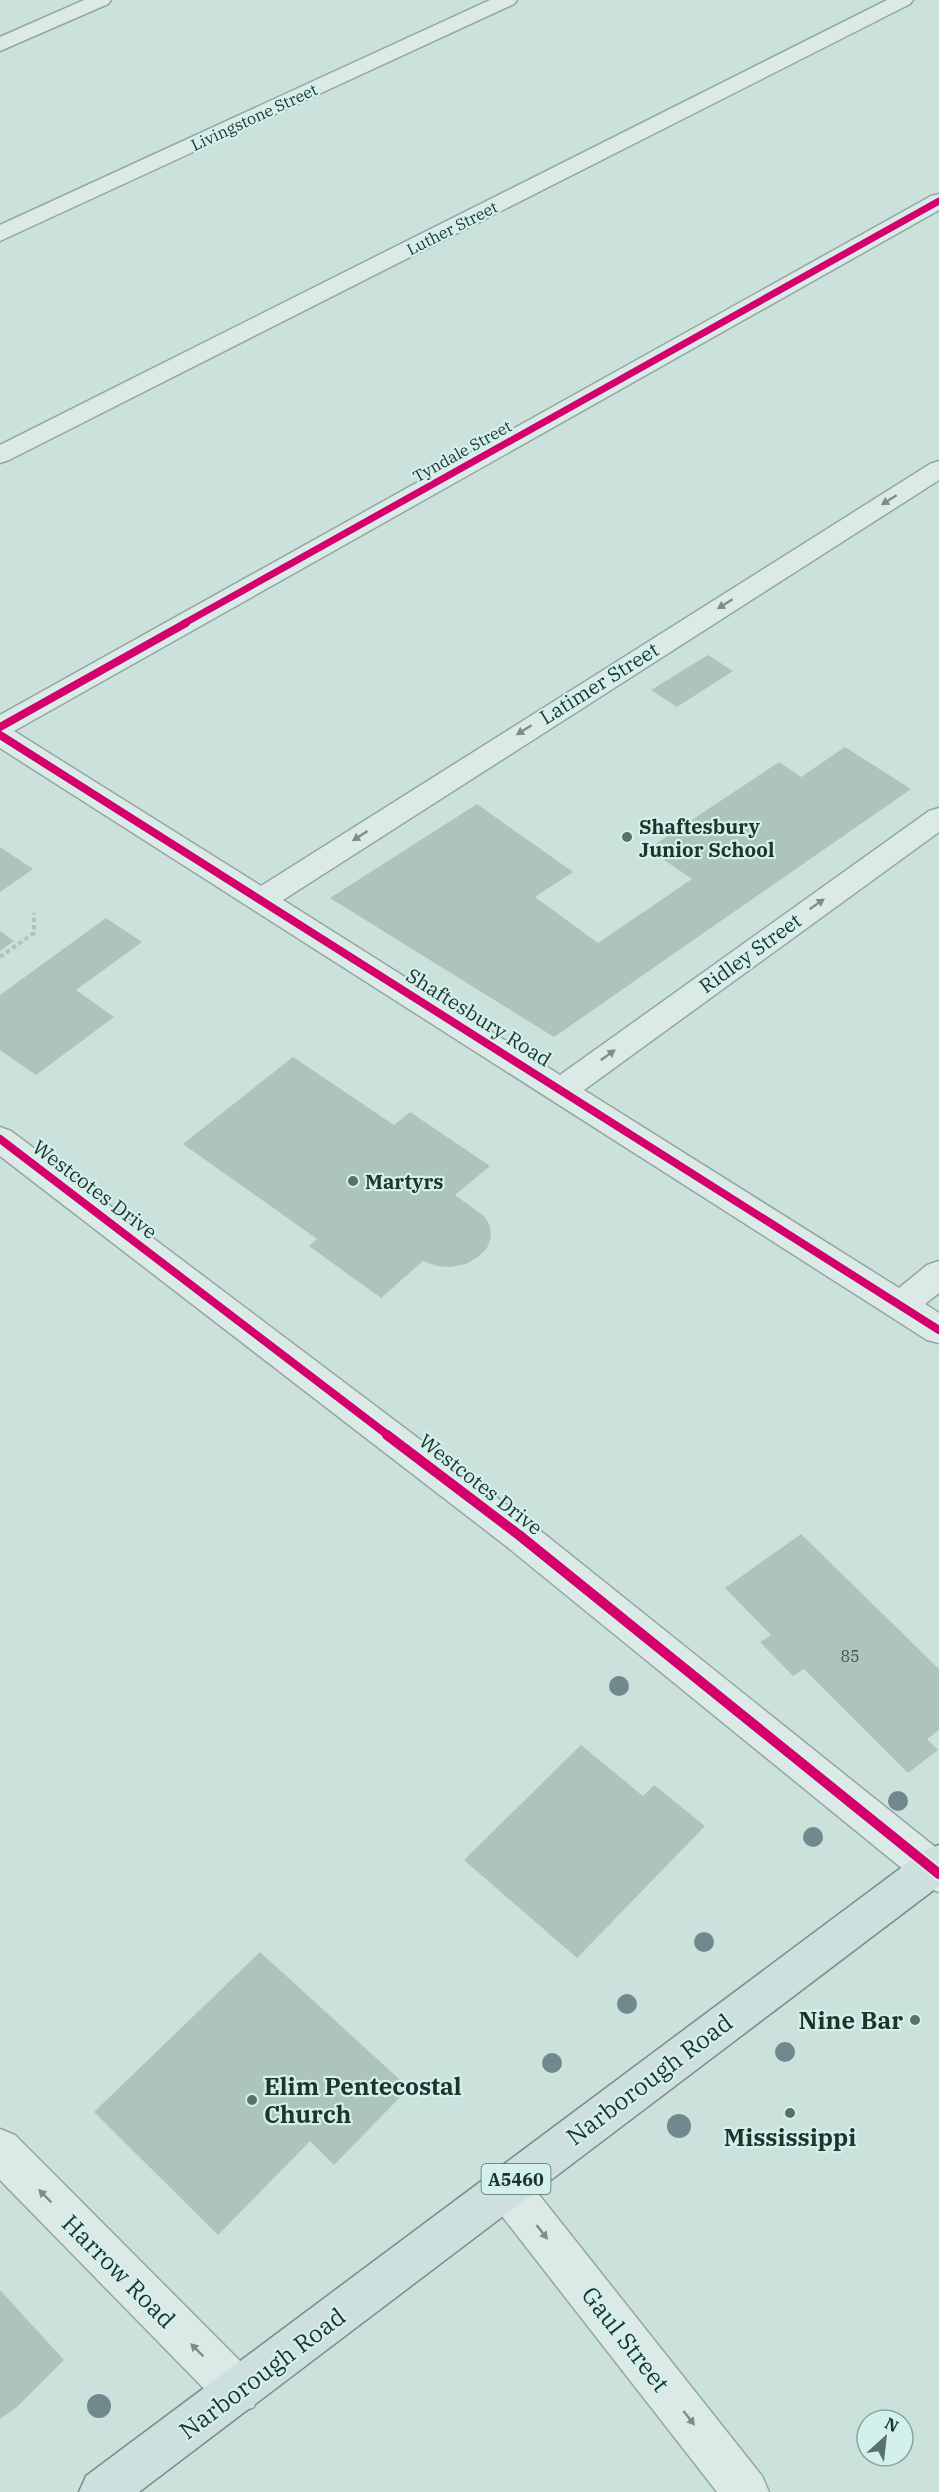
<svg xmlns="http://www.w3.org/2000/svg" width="939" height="2492" viewBox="0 0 939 2492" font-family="'IBM Plex Serif',serif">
	<rect width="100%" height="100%" fill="#cbe1dc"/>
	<!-- building -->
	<g fill="#adc4bc">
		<path d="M708,655L733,671L677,707L651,690Z"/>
		<path d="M845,747L911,789L554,1037L330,898L477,804L573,872L535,897L598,943L692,879L648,849L779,762L801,777Z"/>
		<path d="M0,847L33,869L0,892Z"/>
		<path d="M106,918L142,942L76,990L114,1017L36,1075L0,1050V995Z"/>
		<path d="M0,931L14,941L0,951Z"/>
		<path d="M293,1057L394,1125L410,1112L490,1166L455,1195L484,1216L490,1226L491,1237L487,1248L478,1257L466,1264L451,1267L437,1266L423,1261L381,1298L309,1246L317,1239L183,1144Z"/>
		<path d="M801,1534L939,1669V1730L927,1739L938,1750L908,1773L804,1669L793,1676L760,1642L771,1635L725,1588Z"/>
		<path d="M581,1745L643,1796L654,1785L705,1826L577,1958L464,1860Z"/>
		<path d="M260,1952L409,2088L334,2165L310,2141L218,2235L94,2112Z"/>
		<path d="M0,2290L64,2360L17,2407L0,2419Z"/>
	</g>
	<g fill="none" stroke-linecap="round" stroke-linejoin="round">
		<defs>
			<g id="minor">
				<path d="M84,0H111L108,4L0,51V37Z"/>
				<path d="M490,0H517L514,4L0,241V225Z"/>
				<path d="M887,0H913L910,4L9,460L0,463V445Z"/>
				<path d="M939,194V210L14,731L261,886L930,464L939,461V480L283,900L560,1075L929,811L939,808V832L584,1090L899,1288L927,1265L939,1261V1293L925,1304L939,1313V1343L927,1340L888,1315L0,748V715L931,196Z"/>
				<path d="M0,1127L11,1131L532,1524L939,1850V1892L925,1887L506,1546L0,1156Z"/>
				<path d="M0,2129L15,2135L254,2375L260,2391L254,2407L238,2413L222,2407L0,2180Z"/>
				<path d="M506,2166L521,2172L762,2476L769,2492H717L491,2202L485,2187L491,2172Z"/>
			</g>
			<path id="major" d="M939,1845V1886L139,2492H79L86,2476L925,1850Z"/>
		</defs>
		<!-- minor casing -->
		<use href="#minor" stroke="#95a6a1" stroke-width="3"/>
		<!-- major casing -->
		<use href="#major" stroke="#7b8b86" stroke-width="3"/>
		<!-- path -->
		<path stroke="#b4c2be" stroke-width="4" stroke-dasharray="4.5 3" stroke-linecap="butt" d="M0,957L34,933V913"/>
		<!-- minor -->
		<use href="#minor" fill="#dceae7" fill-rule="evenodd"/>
		<!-- major -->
		<use href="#major" fill="#cee0dd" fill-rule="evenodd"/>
		<defs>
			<path id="cycleway-far2" d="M183,624L939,201"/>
			<g id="cycleway-far1">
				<path d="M0,727L186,623"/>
				<path d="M0,735L939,1330"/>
				<path d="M0,1139L389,1436"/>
			</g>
			<path id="cycleway" d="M387,1435L519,1535L939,1874"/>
		</defs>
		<!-- cycleway-far2 casing -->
		<use href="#cycleway-far2" stroke="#d2f1ec" stroke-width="10"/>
		<!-- cycleway-far1 casing -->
		<use href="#cycleway-far1" stroke="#d2f1ec" stroke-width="12"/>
		<!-- cycleway casing -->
		<use href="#cycleway" stroke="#d2f1ec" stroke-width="14"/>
		<!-- cycleway-far2 -->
		<use href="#cycleway-far2" stroke="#d6006c" stroke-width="7"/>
		<!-- cycleway-far1 -->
		<use href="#cycleway-far1" stroke="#d6006c" stroke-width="8"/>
		<!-- cycleway -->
		<use href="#cycleway" stroke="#d6006c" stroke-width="10"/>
	</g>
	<!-- trees -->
	<g fill="#71888d">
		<circle cx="619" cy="1686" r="10"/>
		<circle cx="898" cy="1801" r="10"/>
		<circle cx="813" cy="1837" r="10"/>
		<circle cx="704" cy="1942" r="10"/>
		<circle cx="627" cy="2004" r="10"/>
		<circle cx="785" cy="2052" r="10"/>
		<circle cx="552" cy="2063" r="10"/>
		<circle cx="679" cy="2126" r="12"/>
		<circle cx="99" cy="2406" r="12"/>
	</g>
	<!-- one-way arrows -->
	<defs><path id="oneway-solid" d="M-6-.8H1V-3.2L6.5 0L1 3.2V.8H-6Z" transform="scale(1.5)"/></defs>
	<g fill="#7d8e88">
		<use href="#oneway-solid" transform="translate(889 500) rotate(148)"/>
		<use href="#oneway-solid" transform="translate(725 604) rotate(148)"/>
		<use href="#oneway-solid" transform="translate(524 730) rotate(148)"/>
		<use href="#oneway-solid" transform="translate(360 836) rotate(147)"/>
		<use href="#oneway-solid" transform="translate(817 904) rotate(-35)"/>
		<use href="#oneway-solid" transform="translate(608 1055) rotate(-36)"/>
		<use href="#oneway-solid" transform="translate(45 2196) rotate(-135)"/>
		<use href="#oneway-solid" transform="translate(542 2232) rotate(52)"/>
		<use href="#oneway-solid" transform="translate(197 2350) rotate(-135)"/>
		<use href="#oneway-solid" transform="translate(689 2418) rotate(52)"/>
	</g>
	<!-- markers -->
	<g fill="#5b7068" stroke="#d2f1ec" stroke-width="2">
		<circle cx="627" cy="837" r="6"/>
		<circle cx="353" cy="1181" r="6"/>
		<circle cx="915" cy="2020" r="6"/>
		<circle cx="252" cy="2100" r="6"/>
		<circle cx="790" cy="2113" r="6"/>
	</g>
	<g text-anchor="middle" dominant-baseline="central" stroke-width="4.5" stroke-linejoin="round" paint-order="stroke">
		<!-- far-street labels -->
		<g font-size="16" fill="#1e332a" stroke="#d2f1ec">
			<text transform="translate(254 117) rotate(-25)">Livingstone Street</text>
			<text transform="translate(452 228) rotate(-27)">Luther Street</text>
			<text transform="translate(462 451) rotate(-29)">Tyndale Street</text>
		</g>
		<!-- number labels -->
		<g font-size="16" fill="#42574e">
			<text x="850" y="1656">85</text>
		</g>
		<!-- shield labels -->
		<rect fill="#d2f1ec" stroke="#546c64" stroke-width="1.5" x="481.5" y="2164" width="69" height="30" rx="4.5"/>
		<g font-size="18" font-weight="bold" fill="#1e332a">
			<text x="516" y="2179">A5460</text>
		</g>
		<!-- street labels -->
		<g font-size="20" fill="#1e332a" stroke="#d2f1ec">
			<text transform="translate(599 683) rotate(-32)">Latimer Street</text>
			<text transform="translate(750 953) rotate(-36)">Ridley Street</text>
			<text transform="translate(479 1017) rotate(32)">Shaftesbury Road</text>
			<text transform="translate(95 1189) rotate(37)">Westcotes Drive</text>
			<text transform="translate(481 1484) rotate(38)">Westcotes Drive</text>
		</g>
		<!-- poi labels -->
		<g font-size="20" font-weight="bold" fill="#1e332a" stroke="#d2f1ec" text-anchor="start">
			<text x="639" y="826">Shaftesbury<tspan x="639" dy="23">Junior School</tspan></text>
			<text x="365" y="1181">Martyrs</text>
		</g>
		<!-- near-poi labels -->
		<g font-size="24" font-weight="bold" fill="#1e332a" stroke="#d2f1ec" text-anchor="end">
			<text x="903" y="2020">Nine Bar</text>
			<text x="264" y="2086" text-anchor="start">Elim Pentecostal<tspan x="264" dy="28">Church</tspan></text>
			<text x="790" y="2137" text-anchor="middle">Mississippi</text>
		</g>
		<!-- near-street labels -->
		<g font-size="24" fill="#1e332a" stroke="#d2f1ec">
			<text transform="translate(649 2079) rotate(-37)">Narborough Road</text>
			<text transform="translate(119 2271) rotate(45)">Harrow Road</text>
			<text transform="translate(626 2339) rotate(52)">Gaul Street</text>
			<text transform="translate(262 2373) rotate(-37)">Narborough Road</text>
		</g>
	</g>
	<!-- north arrow -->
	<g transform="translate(885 2438) rotate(27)"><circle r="28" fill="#d2f1ec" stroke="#8aa59e" stroke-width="1.5"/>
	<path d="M0-4.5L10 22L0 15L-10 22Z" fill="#5b7068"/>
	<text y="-9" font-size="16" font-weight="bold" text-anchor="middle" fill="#1e332a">N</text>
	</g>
</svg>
